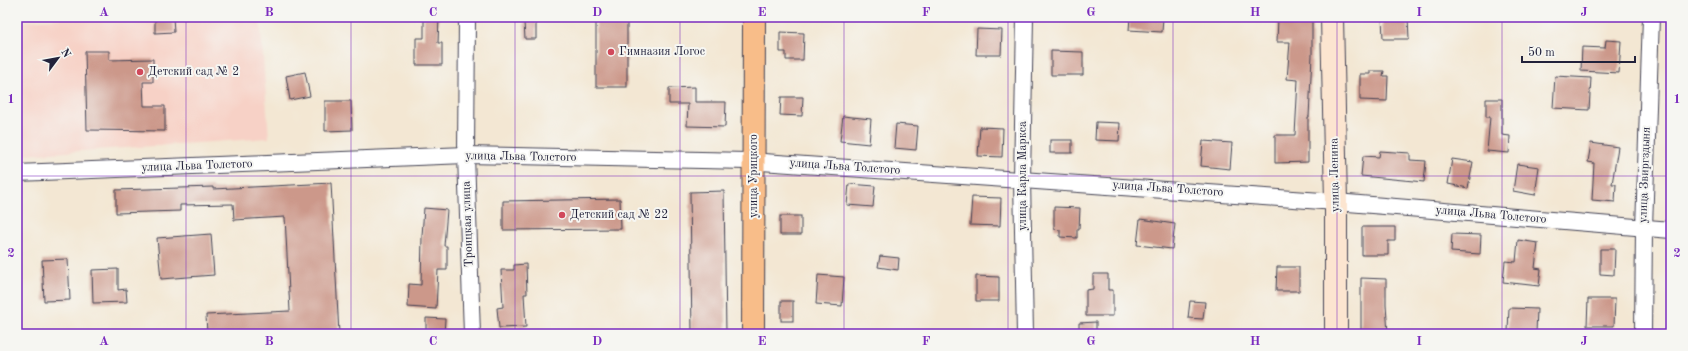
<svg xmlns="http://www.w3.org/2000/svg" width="1688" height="351" viewBox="0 0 1688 351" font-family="'Old Standard TT',serif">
	<rect width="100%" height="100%" fill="#f6f6f2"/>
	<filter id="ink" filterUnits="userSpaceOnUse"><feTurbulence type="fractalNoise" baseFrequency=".025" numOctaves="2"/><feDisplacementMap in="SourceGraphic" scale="8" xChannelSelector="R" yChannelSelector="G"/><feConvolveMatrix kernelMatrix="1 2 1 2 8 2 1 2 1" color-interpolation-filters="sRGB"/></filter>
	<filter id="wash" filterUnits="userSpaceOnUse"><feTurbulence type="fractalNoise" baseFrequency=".012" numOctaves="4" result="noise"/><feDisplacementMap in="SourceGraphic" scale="16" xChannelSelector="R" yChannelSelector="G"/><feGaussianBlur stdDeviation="0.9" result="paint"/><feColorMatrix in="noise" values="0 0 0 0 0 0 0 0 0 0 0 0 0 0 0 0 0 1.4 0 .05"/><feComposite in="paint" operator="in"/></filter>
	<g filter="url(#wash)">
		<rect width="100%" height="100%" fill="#f3e7d3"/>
		<!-- built -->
		<path fill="#f7d1c6" d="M77,17H260L269,138L22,155L17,121V22Z"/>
		<g id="blocks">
			<!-- building -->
			<g fill="#cc988a">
				<path d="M155,17H173L174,32L155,33Z"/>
				<path d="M424,17H439L438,43H442V65H416V38H424Z"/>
				<rect x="596" y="17" width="31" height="70"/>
				<path d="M1130,17H1163L1162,32L1129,30Z"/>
				<path d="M1278,17H1312V55L1309,117H1308V162L1275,163V135H1295L1298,80L1287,79L1290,42H1277Z"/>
				<path d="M1382,17H1408L1409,39H1383Z"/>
				<path d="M524,22H536V39H525Z"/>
				<path d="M977,29L1002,30L1001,55H976Z"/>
				<path d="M780,32L804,33L803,60H786V52H780Z"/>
				<path d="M1606,40L1621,41L1619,73L1581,71L1582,47L1605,48Z"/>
				<path d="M85,51H109V60L153,59V82H143L144,106H165V131L87,130Z"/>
				<path d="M1051,51L1083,52V75H1051Z"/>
				<path d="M1370,71H1384L1383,76H1388L1387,101L1360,100V74H1370Z"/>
				<path d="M305,72L310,96L290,100L286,76Z"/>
				<path d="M1555,76L1591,78L1589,110L1553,108Z"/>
				<path d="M695,87V102H726L725,127L687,126L688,104H669V88Z"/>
				<path d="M781,97H803L802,116L780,115Z"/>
				<path d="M1486,99H1502V135L1510,136L1509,153L1487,151L1490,117H1486Z"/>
				<path d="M325,101H351L352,130L325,131Z"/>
				<path d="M843,116L871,119L869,144L840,141Z"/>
				<path d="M1096,122L1120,123L1119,141L1095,140Z"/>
				<path d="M896,124L918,126L916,150L894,148Z"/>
				<path d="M980,127L1003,128L1002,157L978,156Z"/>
				<rect x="1050" y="140" width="22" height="13"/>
				<path d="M1203,141L1232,143L1230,169L1201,166Z"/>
				<path d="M1591,143L1618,147L1612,184H1616L1615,202L1592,200L1594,163L1588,162Z"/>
				<path d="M1380,151L1410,153V160L1426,161L1424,182L1361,176L1363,156L1379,157Z"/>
				<path d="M1452,159L1473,162L1468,188L1448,184Z"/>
				<path d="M1517,164L1539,167L1535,195L1513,191Z"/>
				<path d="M331,183L339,334H207L206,315L290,311L285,217L234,220L233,204L180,205V211L116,213V190L213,187V189Z"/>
				<path d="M849,184L875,186L873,207L847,205Z"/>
				<path d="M724,191L726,334H692L690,192Z"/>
				<path d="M972,197L1001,198L1000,226L970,225Z"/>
				<path d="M620,199L621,229L503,230V201Z"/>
				<path d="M1054,207L1080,208L1079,229H1077V238L1060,237V230L1054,229Z"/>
				<path d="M424,208L447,210L444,246H447V270H438L436,309L408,307L409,284L421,285L422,236Z"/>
				<rect x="780" y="216" width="21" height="19"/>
				<path d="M1140,219L1175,224L1172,249L1137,245Z"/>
				<path d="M1362,227H1395V241H1388V255H1362Z"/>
				<path d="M211,234L214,275L161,279L157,238Z"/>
				<path d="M1452,234L1481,235L1480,254L1451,252Z"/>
				<path d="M1518,240L1538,243L1535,268L1541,269L1539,286L1503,282L1505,261L1516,262Z"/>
				<path d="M1600,249H1615L1614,275L1600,274Z"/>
				<path d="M880,256L899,258L898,270L878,267Z"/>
				<path d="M68,259L70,300L44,301L42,260Z"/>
				<path d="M526,264L527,294H524L526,327L499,328L497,308L503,307L501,270H514V265Z"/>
				<path d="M1277,267H1299V291H1276Z"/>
				<path d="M118,269V290L126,289L127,302L93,303L92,270Z"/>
				<path d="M1093,274H1108V290H1113V316H1086V290L1093,289Z"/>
				<path d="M818,275L844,277L842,306L816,304Z"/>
				<path d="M976,276L999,277V301H976Z"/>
				<path d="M1361,278L1386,279V304L1388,334H1361Z"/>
				<path d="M1588,299H1615L1614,326H1587Z"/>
				<rect x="781" y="301" width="12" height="20"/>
				<path d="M1190,301L1205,302L1203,319L1188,318Z"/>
				<path d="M1509,308L1537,309L1536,333L1508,332Z"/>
				<path d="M426,318L445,319L444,334H426Z"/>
				<path d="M1096,322V334H1079V323Z"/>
			</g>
		</g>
	</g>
	<g filter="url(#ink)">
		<use href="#blocks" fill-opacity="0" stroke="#414052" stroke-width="1"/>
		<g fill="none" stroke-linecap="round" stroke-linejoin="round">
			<defs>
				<g id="minor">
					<path d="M467,17L466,155L472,334"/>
					<path d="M1025,17L1022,179L1025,334"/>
					<path d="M17,173L466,155L748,161L1336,202L1671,230"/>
					<path d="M1643,334L1644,228L1651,17"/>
				</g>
				<path id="secondary" d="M1332,17L1336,202V334"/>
				<path id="primary" d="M753,334L754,17"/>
			</defs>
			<!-- minor casing -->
			<use href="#minor" stroke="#414052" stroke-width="18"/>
			<!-- secondary casing -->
			<use href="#secondary" stroke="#414052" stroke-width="24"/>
			<!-- primary casing -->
			<use href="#primary" stroke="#414052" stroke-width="24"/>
			<!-- minor -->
			<use href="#minor" stroke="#fff" stroke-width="16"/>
			<!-- secondary -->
			<use href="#secondary" stroke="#fce5d0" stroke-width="22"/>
			<!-- primary -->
			<use href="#primary" stroke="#f8bd89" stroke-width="22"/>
		</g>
	</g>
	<!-- grid -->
	<path fill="none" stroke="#7b2cbf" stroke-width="1" stroke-opacity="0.55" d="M186,17V334M351,17V334M515,17V334M680,17V334M844,17V334M1008,17V334M1173,17V334M1337,17V334M1502,17V334M17,176H1671"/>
	<!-- markers -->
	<g fill="#d1495b" stroke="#f6f6f2" stroke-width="1.5">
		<circle cx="611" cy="52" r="4"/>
		<circle cx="140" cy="72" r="4"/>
		<circle cx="562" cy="215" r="4"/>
	</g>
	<g text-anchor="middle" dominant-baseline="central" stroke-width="4" stroke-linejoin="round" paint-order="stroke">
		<!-- poi labels -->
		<g font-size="12" fill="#22223b" stroke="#f6f6f2" text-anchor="start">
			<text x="619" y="52">Гимназия Логос</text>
			<text x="148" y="72">Детский сад № 2</text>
			<text x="570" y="215">Детский сад № 22</text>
		</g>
		<!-- street labels -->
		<g font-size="12" fill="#22223b" stroke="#f6f6f2">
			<text transform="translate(521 157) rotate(1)">улица Льва Толстого</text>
			<text transform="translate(197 166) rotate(-2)">улица Льва Толстого</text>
			<text transform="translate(845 167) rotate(4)">улица Льва Толстого</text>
			<text transform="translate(1335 175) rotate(-91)">улица Ленина</text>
			<text transform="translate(1645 175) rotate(-88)">улица Звиргздыня</text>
			<text transform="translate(754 176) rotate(-90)">улица Урицкого</text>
			<text transform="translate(1023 176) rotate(-90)">улица Карла Маркса</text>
			<text transform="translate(1168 189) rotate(4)">улица Льва Толстого</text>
			<text transform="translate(1491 215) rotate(5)">улица Льва Толстого</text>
			<text transform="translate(468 224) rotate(-92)">Троицкая улица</text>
		</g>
	</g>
	<!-- margin -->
	<rect width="1688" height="351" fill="none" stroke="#f6f6f2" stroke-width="44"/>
	<!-- north arrow -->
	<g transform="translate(58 58) rotate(58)" stroke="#f6f6f2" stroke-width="3" paint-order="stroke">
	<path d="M0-3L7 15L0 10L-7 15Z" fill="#22223b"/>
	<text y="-6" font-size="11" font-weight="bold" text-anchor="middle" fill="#22223b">N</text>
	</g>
	<!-- scale -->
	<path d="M1522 56v6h113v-6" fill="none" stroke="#22223b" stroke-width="2"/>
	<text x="1528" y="56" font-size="12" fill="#22223b" stroke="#f6f6f2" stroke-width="3" paint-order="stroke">50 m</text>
	<rect x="22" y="22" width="1644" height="307" fill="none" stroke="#7b2cbf" stroke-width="1.5"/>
	<g font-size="13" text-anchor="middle" font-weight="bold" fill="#7b2cbf">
		<text x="104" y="16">A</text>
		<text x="269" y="16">B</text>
		<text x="433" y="16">C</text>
		<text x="597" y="16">D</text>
		<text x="762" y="16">E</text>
		<text x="926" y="16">F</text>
		<text x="1091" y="16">G</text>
		<text x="1255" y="16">H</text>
		<text x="1419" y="16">I</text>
		<text x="1584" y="16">J</text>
		<text x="11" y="103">1</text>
		<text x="1677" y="103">1</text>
		<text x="11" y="257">2</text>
		<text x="1677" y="257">2</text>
		<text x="104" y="345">A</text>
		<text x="269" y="345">B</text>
		<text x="433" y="345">C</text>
		<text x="597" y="345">D</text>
		<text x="762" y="345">E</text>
		<text x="926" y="345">F</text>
		<text x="1091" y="345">G</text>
		<text x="1255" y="345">H</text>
		<text x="1419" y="345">I</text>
		<text x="1584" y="345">J</text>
	</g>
</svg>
